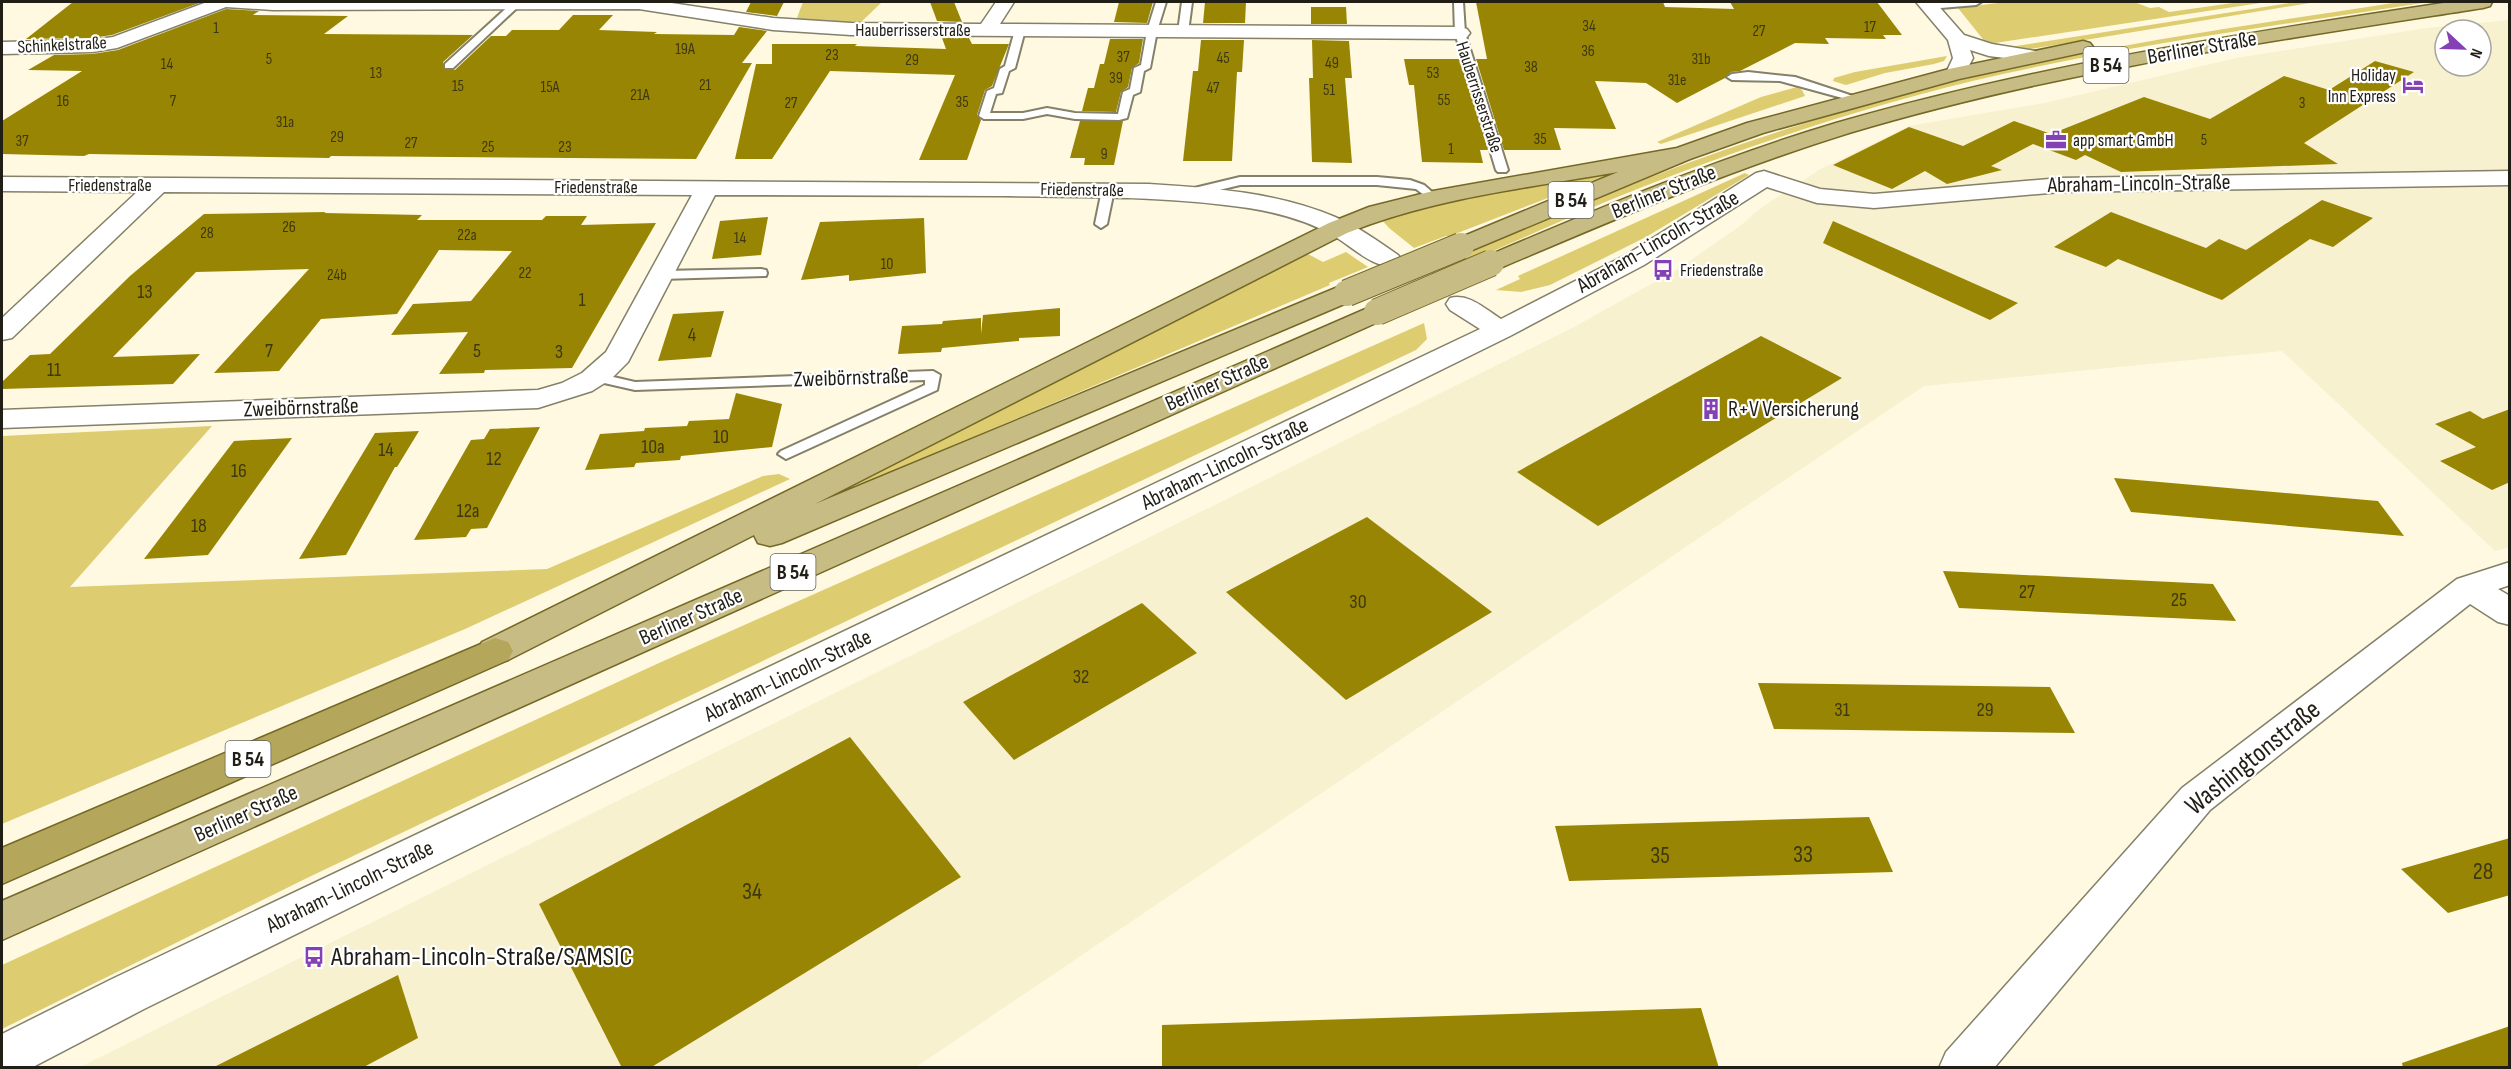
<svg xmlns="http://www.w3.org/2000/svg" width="2511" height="1069" viewBox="0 0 2511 1069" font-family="'Sofia Sans Condensed',sans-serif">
	<rect width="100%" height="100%" fill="#fef9e0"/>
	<!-- built -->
	<path fill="#f7f1d0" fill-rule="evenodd" d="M2509,20V547L2495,551L2282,351L1924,386L916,1067L78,1068L1574,327L1678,269L1740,226L1761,208L1819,170L1909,126L2045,103L2236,58L2427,28ZM2445,30H2481V66H2445Z"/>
	<!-- green -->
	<g fill="#decc70">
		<path d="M803,2H882L859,24L795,23Z"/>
		<path d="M2006,2H2134L2150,8L2159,7L2169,12L2240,2H2267L1995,43H1986L1958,8Z"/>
		<path d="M2296,2H2316L2025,50L2003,48Z"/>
		<path d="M2400,2H2429C2287,24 2144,43 2003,74C1886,100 1770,138 1658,181C1594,205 1531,235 1468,262L1460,257C1524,230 1587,202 1651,177C1730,146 1811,120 1893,98C2058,51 2230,28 2400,2Z"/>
		<path d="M1947,56L1944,61L1934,64L1885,73L1846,85L1833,81L1834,78L1855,72Z"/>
		<path d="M1797,87L1802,90L1805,96L1661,144L1657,142L1761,97Z"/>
		<path d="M1620,170L1450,236H1446L1414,248L1389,228L1381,219L1441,203Z"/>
		<path d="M1745,173L1749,175L1646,237L1550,285L1521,292L1496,290L1520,279L1518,276Z"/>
		<path d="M1346,252L1368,267L1329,283L1330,285L840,494L838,492L1306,253L1323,262Z"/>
		<path d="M1424,323L1427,339L1416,350L307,878L2,1029V965L659,663Z"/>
		<path d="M212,426L70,587L547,569L763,476L779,474L790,479L465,629L2,824V436Z"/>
	</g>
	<!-- building -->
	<g fill="#998504">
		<path d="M73,2H202L112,35L92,38L26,39Z"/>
		<path d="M751,2H784L777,16L746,12Z"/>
		<path d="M930,2H954L962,22L937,21Z"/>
		<path d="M1119,2H1153L1147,23L1114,22Z"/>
		<path d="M1205,2H1246L1245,23H1203Z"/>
		<path d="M1476,2H1663L1665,7L1734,9L1730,2H1877L1902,35H1883L1886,39L1825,38L1829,44L1795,43L1740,71L1731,72L1725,78L1677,103L1646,83L1595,81L1616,129L1554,128L1561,150H1504L1476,59H1487Z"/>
		<path d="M1311,7H1346L1347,24H1311Z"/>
		<path d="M226,9L259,11L253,15L348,16L324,34L473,35L443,62L445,70H455L491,36H506L512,30H559L573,15H613L599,30L657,32L654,34L734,35L739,27L767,31L742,63H752L696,159L331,156L329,158L89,154L84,156L2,154V121L82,71L28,70L54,55L92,54L118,50Z"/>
		<path d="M942,38H969L972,44H1009L992,86L985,90L977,115L981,120L967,160H919L955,75L830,71L772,159H735L756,64H772V44H857L855,46L946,49Z"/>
		<path d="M1110,39H1143L1139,63L1132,68L1128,87L1121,92L1116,112L1082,111L1088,88H1094L1100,64H1104Z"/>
		<path d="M1201,40H1244L1242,72H1237L1232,161H1183L1193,71H1198Z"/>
		<path d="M1312,40L1349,41L1352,78H1345L1352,163L1312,162L1309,78H1313Z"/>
		<path d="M1404,59H1461L1488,150H1480L1483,163L1422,162L1414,85H1409Z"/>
		<path d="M2375,61L2414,72L2304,143L2338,164L2121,172L2085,155L2076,160L2033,144L1991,166L2002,170L1947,184L1925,171L1892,189L1833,165L1909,127L1963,146L2014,121L2051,134L2144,97L2210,119L2284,76L2329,90Z"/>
		<path d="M1080,121H1123L1114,165H1084L1085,158H1070Z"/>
		<path d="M2322,200L2373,218L2333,247L2310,239L2222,300L2118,259L2106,267L2054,247L2111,212L2206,248L2219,239L2246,250Z"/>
		<path d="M326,212L324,213L422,215L417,220H542L546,216H587L581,225L656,223L572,368L485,370L484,373L439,374L468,332L391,335L413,304L471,301L512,251L439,250L397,314L321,319L279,371L214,373L309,269L196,272L113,357L200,354L173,384L2,389V382L30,355L50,354L130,276L204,214Z"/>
		<path d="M768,217L761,255L712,259L720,221Z"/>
		<path d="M924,218L926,273L849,281V275L801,280L820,222Z"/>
		<path d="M1833,221L2018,303L1990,320L1823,243Z"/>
		<path d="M1060,308V336L1019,338V341L942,348L941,352L898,354L902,326L942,324L943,321L981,318V334L983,315Z"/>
		<path d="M724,311L711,357L658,361L673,314Z"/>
		<path d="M1761,336L1842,378L1598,526L1517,472Z"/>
		<path d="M736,393L782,404L772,447L681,456L680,460L636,463L634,467L585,470L600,434L644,431L645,428L687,426L689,421L729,419Z"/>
		<path d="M2510,409V482L2492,490L2440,461L2476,447L2435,424L2470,411L2483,419Z"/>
		<path d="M540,427L487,528L471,529L466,537L414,540L471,440L484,439L490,429Z"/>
		<path d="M419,431L397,467H395L346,555L299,559L375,433Z"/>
		<path d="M292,438L208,555L144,559L234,441Z"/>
		<path d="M2114,478L2378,501L2404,536L2131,512Z"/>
		<path d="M1367,517L1492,612L1346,700L1226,592Z"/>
		<path d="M1943,571L2213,584L2236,621L1959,608Z"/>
		<path d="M1142,603L1197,653L1014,760L963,702Z"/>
		<path d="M1758,683L2050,687L2075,733L1774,729Z"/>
		<path d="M850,737L961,877L650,1068H622L539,904Z"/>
		<path d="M1869,817L1893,872L1569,881L1555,826Z"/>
		<path d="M2510,838V895L2448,913L2401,869Z"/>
		<path d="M398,975L418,1038L362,1068H212Z"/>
		<path d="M1701,1008L1719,1068H1162V1025Z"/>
		<path d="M2510,1026V1068H2403L2402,1063Z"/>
	</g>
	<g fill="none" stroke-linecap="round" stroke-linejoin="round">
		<defs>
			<g id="service">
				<path d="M513,2L521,4L453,68H445V64Z"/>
				<path d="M1156,2H1166L1157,31L1150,68L1144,71L1140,92L1133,95L1127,118L1119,120L1075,119L1047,114L1023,119H984L979,116L987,91L994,88L1000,69L1005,66L1015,30L1020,27L1025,30L1015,68L1009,71L1002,93L996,94L990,113H1023L1047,108L1075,113L1118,114L1123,92L1130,89L1134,68L1141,65L1147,31Z"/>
				<path d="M1182,2H1192L1188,32L1183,35L1178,32Z"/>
				<path d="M1454,2H1463L1465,33L1508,170L1506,172H1498L1496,170L1455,33Z"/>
				<path d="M1949,2H1981L1976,5L1929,9L1924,6L1929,3Z"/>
				<path d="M1748,72L1795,77L1862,99L1857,102L1780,81L1732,80L1727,77L1732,74Z"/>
				<path d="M1240,177H1377L1410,180L1424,185L1439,198L1433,202L1416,189L1377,185H1240L1190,197L1184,193L1186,190Z"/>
				<path d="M1108,186L1114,190L1107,224L1101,228L1095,224L1102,190Z"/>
				<path d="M761,269L766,270L767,273L766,276L661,279L655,275L661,271Z"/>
				<path d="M933,371L940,375L937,390L786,459L778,454L781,451L925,385V380L635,390L591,380L589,377L596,373L635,382Z"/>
			</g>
			<g id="minor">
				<path d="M207,2H665L773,18L851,23L981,24L996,2H1014L1000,24L1460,27L1467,29L1470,33L1467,37L1460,39L851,35L773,30L639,9L273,10L226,7L117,48L92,52L2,54V42L92,40L113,37Z"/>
				<path d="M1916,2H1935L1964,35L1992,44L2042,52L2045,56L2042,60L2035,62L1989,56L1970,50L1973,58L1963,77H1949L1946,73L1953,58L1948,40Z"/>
				<path d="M1764,171L1820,189L1874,194L2061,178L2510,171V185L2061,192L1874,208L1817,203L1767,187L1644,265L1510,336L144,1009L31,1068H2V1034L112,979L1480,329L1450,310L1446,304L1450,298C1469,293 1485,309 1501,319L1626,255L1756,173Z"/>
				<path d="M2,177L1149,184C1211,188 1277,192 1335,217C1357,226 1378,241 1398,255L1402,260L1398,265C1375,271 1353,247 1334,236C1301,217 1263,209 1225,205C1151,196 1077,197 1002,196C907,196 811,195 715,195L628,362L611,379L592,391L538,408L2,428V410L538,390L562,383L582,373L606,352L692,195L164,192L12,338L2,340V318L137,192L2,191Z"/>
				<path d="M2510,562V585L2498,589L2510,596V625L2498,622L2470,604L2210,810L1994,1068H1939L1946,1052L2182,788L2457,579Z"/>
			</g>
			<g id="primary">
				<path d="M2450,2H2492L2490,6L2483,8C2271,41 2056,71 1849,133C1730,170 1615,219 1500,268L1491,271L1482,268L1478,263L1482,258C1598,209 1715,159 1836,123C2037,65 2244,33 2450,2Z"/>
				<path d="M2083,41L2090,43L2093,47L2090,51L1959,79L1763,133L1690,159L1470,251L1461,254L1452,251L1448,246L1452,241L1618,172C1527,188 1433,198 1347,233L815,504L1338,287L1347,285L1356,287L1360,293L1356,299L782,543L770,546L758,543L754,535L508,660L495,664L482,660L477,651L482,642L1329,223L1369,207L1433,191L1677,148L1747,123L1949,69Z"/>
				<path d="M1377,304L1387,306L1390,312L1387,318L2,940V901Z"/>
			</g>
			<path id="trunk" d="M495,638L508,642L513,651L508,660L2,884V848Z"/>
		</defs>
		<!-- service casing -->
		<use href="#service" stroke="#848069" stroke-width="4"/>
		<!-- minor casing -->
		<use href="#minor" stroke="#848069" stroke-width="3"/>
		<!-- primary casing -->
		<use href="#primary" stroke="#746827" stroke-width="3"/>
		<!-- trunk casing -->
		<use href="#trunk" stroke="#746827" stroke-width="3"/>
		<!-- service -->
		<use href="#service" fill="#fff" fill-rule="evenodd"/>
		<!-- minor -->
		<use href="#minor" fill="#fff" fill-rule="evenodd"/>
		<!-- primary -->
		<use href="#primary" fill="#c7bc83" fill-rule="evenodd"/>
		<!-- trunk -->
		<use href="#trunk" fill="#b4a65a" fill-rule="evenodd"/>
		<defs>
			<g id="primary-bridge">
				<path d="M1347,293L1461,246"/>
				<path d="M1377,312L1491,263"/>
			</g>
		</defs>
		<!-- primary-bridge casing -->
		<use href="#primary-bridge" stroke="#746827" stroke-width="28" stroke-linecap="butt"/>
		<!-- primary-bridge -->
		<use href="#primary-bridge" stroke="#c7bc83" stroke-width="26"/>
	</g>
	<!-- icons -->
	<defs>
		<symbol id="hotel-bare" viewBox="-9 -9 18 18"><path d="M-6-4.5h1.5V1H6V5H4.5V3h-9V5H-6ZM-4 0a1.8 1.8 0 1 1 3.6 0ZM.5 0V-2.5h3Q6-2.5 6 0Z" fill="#8440b4" stroke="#fff" stroke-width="2.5" paint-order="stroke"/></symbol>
		<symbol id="office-bare" viewBox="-9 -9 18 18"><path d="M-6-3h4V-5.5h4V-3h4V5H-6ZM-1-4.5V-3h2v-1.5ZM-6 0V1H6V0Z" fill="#8440b4" stroke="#fff" stroke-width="2.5" paint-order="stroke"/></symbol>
		<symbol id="bus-bare" viewBox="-9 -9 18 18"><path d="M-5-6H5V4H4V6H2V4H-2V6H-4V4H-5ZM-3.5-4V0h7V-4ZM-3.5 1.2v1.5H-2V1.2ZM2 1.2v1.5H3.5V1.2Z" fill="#8440b4" stroke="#fff" stroke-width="2.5" paint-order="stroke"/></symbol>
		<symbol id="building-bare" viewBox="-9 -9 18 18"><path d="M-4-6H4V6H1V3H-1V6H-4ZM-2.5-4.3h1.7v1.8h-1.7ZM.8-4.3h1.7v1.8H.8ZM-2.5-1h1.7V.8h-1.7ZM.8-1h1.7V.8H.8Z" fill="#8440b4" stroke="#fff" stroke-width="2.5" paint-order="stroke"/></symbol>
	</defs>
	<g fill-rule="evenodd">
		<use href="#hotel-bare" x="2398" y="70" width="30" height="30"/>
		<use href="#office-bare" x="2041" y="125" width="30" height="30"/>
		<use href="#bus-bare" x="1648" y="255" width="30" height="30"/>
		<use href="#building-bare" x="1696" y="394" width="30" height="30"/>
		<use href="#bus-bare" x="299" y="942" width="30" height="30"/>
	</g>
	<g text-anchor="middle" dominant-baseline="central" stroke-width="4.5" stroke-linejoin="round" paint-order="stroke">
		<!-- far-number labels -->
		<g font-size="16" fill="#3e3811">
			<text x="1589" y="26">34</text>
			<text x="1870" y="27">17</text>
			<text x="216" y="28">1</text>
			<text x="1759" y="31">27</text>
			<text x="685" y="49">19A</text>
			<text x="1588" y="51">36</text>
			<text x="832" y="55">23</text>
			<text x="1123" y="57">37</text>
			<text x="1223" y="58">45</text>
			<text x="269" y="59">5</text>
			<text x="1701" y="59">31b</text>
			<text x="912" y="60">29</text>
			<text x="1332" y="63">49</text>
			<text x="167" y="64">14</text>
			<text x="1531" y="67">38</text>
			<text x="376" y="73">13</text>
			<text x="1433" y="73">53</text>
			<text x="1116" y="78">39</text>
			<text x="1677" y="80">31e</text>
			<text x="705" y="85">21</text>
			<text x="458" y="86">15</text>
			<text x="550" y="87">15A</text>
			<text x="1213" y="88">47</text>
			<text x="1329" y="90">51</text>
			<text x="640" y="95">21A</text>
			<text x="1444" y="100">55</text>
			<text x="63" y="101">16</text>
			<text x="173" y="101">7</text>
			<text x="962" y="102">35</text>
			<text x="791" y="103">27</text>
			<text x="2302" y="103">3</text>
			<text x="285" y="122">31a</text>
			<text x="337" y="137">29</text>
			<text x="1540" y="139">35</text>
			<text x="2204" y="140">5</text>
			<text x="22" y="141">37</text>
			<text x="411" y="143">27</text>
			<text x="488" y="147">25</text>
			<text x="565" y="147">23</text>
			<text x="1451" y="149">1</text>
			<text x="1104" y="154">9</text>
			<text x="289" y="227">26</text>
			<text x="207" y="233">28</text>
			<text x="467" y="235">22a</text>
			<text x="740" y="238">14</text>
			<text x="887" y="264">10</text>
			<text x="525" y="273">22</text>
			<text x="337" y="275">24b</text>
		</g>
		<!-- far-street labels -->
		<g font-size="18" fill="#201e15" stroke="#fff">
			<text x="913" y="30">Hauberrisserstraße</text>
			<text transform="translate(62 45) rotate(-3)">Schinkelstraße</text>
			<text transform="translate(1479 97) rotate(72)">Hauberrisserstraße</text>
			<text x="110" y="185">Friedenstraße</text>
			<text x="596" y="187">Friedenstraße</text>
			<text transform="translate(1082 190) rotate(1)">Friedenstraße</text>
		</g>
		<!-- far-poi labels -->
		<g font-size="18" fill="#201e15" stroke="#fff" text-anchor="start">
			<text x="2396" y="75" text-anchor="end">Holiday<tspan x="2396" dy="21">Inn Express</tspan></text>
			<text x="2073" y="140">app smart GmbH</text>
			<text x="1680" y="270">Friedenstraße</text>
		</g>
		<!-- number labels -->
		<g font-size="20" fill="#3e3811">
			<text x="145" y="292">13</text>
			<text x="582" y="300">1</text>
			<text x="692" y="335">4</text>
			<text x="269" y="351">7</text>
			<text x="477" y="351">5</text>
			<text x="559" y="352">3</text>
			<text x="54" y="370">11</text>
			<text x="721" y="437">10</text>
			<text x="653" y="447">10a</text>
			<text x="386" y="450">14</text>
			<text x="494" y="459">12</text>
			<text x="239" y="471">16</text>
			<text x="468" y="511">12a</text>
			<text x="199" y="526">18</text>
			<text x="2027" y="592">27</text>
			<text x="2179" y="600">25</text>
			<text x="1358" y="602">30</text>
			<text x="1081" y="677">32</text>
			<text x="1842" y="710">31</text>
			<text x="1985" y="710">29</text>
		</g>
		<!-- shield labels -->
		<g fill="#fff" stroke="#63625b" stroke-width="1.5">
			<rect x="2083.5" y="47" width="45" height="36" rx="4.5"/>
			<rect x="1548.5" y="182" width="45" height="36" rx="4.5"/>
			<rect x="770.5" y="554" width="45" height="36" rx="4.5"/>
			<rect x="225.5" y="741" width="45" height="36" rx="4.5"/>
		</g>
		<g font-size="21" font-weight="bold" fill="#201e15">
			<text x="2106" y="65">B 54</text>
			<text x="1571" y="200">B 54</text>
			<text x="793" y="572">B 54</text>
			<text x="248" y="759">B 54</text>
		</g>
		<!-- street labels -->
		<g font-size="22" fill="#201e15" stroke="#fff">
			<text transform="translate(2202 48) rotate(-10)">Berliner Straße</text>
			<text transform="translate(2139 184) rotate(-1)">Abraham-Lincoln-Straße</text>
			<text transform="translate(1664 192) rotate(-22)">Berliner Straße</text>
			<text transform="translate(1658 242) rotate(-30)">Abraham-Lincoln-Straße</text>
			<text transform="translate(851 378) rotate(-2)">Zweibörnstraße</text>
			<text transform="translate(1217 383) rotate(-24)">Berliner Straße</text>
			<text transform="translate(301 408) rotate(-2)">Zweibörnstraße</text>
			<text transform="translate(1225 464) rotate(-26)">Abraham-Lincoln-Straße</text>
			<text transform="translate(691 617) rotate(-24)">Berliner Straße</text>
			<text transform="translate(788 676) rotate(-26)">Abraham-Lincoln-Straße</text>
			<text transform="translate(246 814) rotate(-24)">Berliner Straße</text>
			<text transform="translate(350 887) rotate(-26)">Abraham-Lincoln-Straße</text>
		</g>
		<!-- poi labels -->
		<g font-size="22" fill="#201e15" stroke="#fff" text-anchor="start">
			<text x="1728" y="409">R+V Versicherung</text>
		</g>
		<!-- near-number labels -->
		<g font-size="24" fill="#3e3811">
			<text x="1803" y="854">33</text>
			<text x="1660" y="855">35</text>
			<text x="2483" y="871">28</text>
			<text x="752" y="891">34</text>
		</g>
		<!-- near-street labels -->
		<g font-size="27" fill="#201e15" stroke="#fff">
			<text transform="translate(2253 758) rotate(-39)">Washingtonstraße</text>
		</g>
		<!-- near-poi labels -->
		<g font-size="27" fill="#201e15" stroke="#fff" text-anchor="start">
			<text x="331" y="957">Abraham-Lincoln-Straße/SAMSIC</text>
		</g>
	</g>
	<!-- border -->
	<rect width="2511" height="1069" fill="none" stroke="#201e15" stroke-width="6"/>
	<!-- north arrow -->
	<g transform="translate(2463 48) rotate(112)"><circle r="28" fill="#ffffff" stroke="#a6a5a1" stroke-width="1.5"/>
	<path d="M0-4.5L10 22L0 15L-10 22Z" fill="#8440b4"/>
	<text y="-9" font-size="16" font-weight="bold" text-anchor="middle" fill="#201e15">N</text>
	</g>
</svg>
